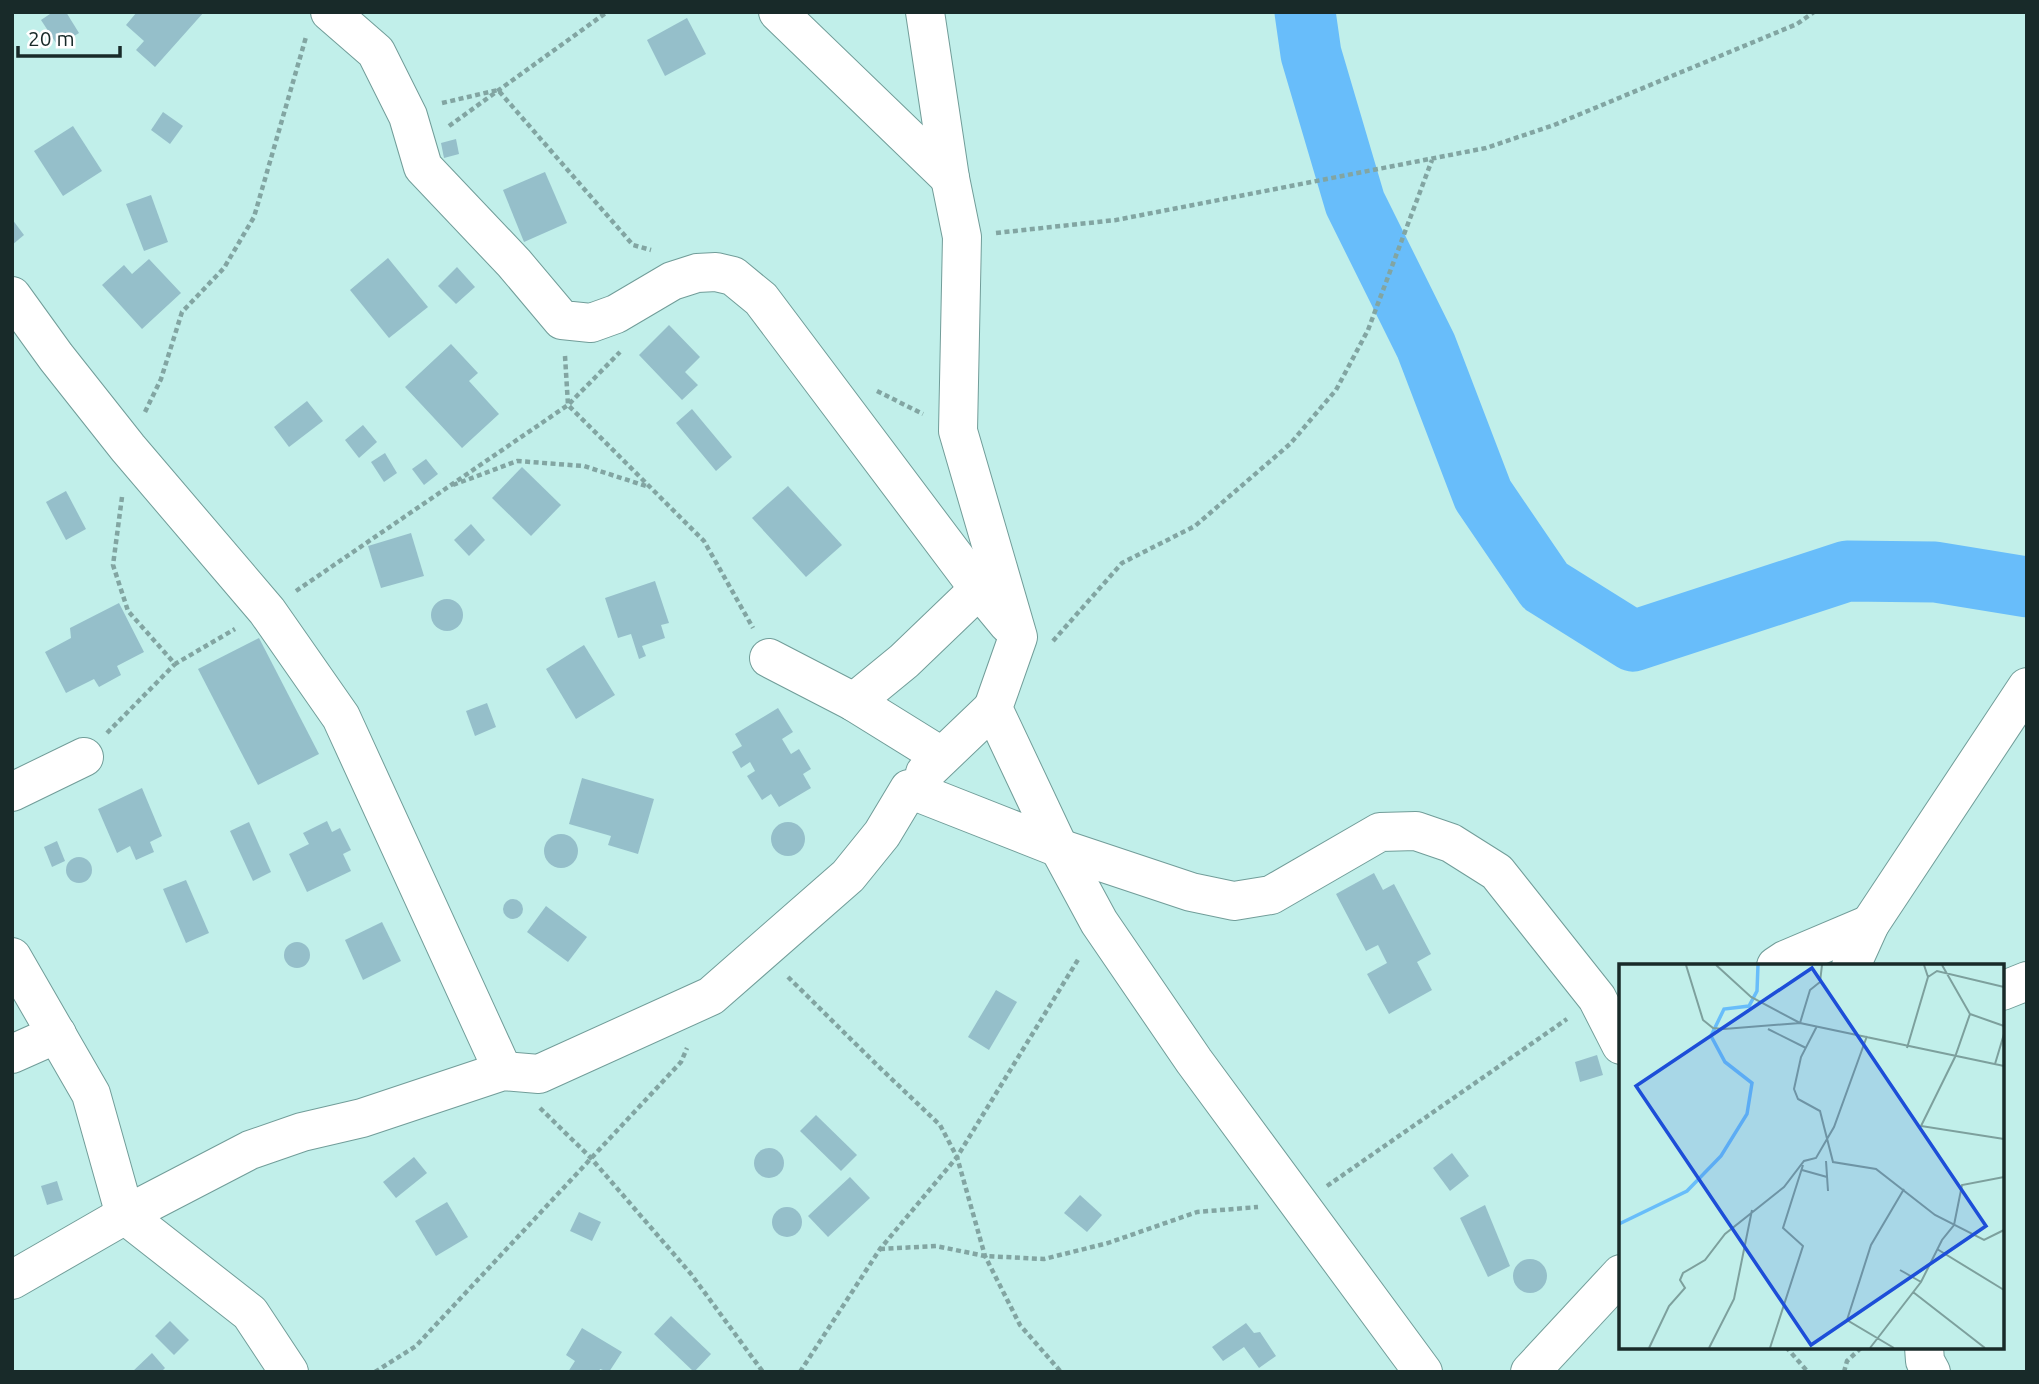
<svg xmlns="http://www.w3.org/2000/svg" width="2039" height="1384" viewBox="0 0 2039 1384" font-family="Ubuntu,sans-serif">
	<rect width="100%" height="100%" fill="#c1efea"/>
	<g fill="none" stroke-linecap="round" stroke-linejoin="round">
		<!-- river -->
		<path stroke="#68bdfa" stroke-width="61" d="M1305,12L1311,54L1355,203L1426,346L1483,495L1545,586L1633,641L1847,571L1935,572L2027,587"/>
	</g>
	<!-- building -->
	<g fill="#95bfca">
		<path d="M53,12H66L79,33L58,46L41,20Z"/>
		<path d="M137,12H204L155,67L136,50L144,41L126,25Z"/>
		<path d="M687,18L706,54L665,76L647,40Z"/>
		<path d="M163,112L183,126L170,144L151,130Z"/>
		<path d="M73,126L102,171L63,196L34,151Z"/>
		<path d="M456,139L459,154L444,158L441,143Z"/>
		<path d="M545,172L567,223L524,242L503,190Z"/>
		<path d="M151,195L168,242L144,251L126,204Z"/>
		<path d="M12,219L24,235L12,245Z"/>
		<path d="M388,258L428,307L389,338L350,290Z"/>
		<path d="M149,259L181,293L142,329L102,285L124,265L132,274Z"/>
		<path d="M457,267L475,287L456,304L438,286Z"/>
		<path d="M669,325L700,357L685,372L698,385L682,400L639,355Z"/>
		<path d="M451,344L478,373L469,381L499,414L462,448L405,387Z"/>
		<path d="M307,401L323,421L289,447L274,427Z"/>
		<path d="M692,409L732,457L716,471L676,423Z"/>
		<path d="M363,425L377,442L359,458L345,440Z"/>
		<path d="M385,453L397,473L384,482L371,462Z"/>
		<path d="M426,459L438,474L424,485L412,469Z"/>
		<path d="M522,467L561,505L531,536L492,498Z"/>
		<path d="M788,486L842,545L806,577L752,518Z"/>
		<path d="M66,491L86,529L66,540L46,502Z"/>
		<path d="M471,524L485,540L469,556L454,540Z"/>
		<path d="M411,533L424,576L381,588L368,546Z"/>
		<path d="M655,581L669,623L661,625L665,638L642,646L646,656L639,659L631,634L618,638L605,598Z"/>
		<circle cx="447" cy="615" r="16"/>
		<path d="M119,603L144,652L117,666L121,675L99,687L94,679L66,693L45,652L71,638L70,628Z"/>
		<path d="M259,638L319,754L258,785L198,669Z"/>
		<path d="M584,645L615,695L576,719L546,669Z"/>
		<path d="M487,703L496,727L475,736L466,711Z"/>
		<path d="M778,708L793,732L782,739L791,754L799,749L811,769L803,774L811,788L779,807L771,794L762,800L747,776L755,771L750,762L741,768L732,752L742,746L735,734Z"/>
		<path d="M582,778L654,799L638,854L608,845L611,836L569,824Z"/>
		<path d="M142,788L162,836L150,842L154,852L136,860L130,846L117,853L98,809Z"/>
		<path d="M327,821L332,832L340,828L351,850L343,854L351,871L307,892L289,854L309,844L303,833Z"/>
		<path d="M249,822L271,872L253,881L230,831Z"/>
		<circle cx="788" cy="839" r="17"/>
		<circle cx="561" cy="851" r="17"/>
		<path d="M57,841L65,861L52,867L44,847Z"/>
		<circle cx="79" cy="870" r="13"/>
		<path d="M1374,873L1383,890L1394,884L1431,954L1417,962L1432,990L1389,1014L1367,974L1387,963L1378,945L1366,951L1336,894Z"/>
		<path d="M186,880L209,933L186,943L163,889Z"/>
		<circle cx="513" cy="909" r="10"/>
		<path d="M546,906L587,937L568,962L527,932Z"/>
		<path d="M382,922L401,961L363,980L345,940Z"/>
		<circle cx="297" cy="955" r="13"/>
		<path d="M996,990L1017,1002L989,1050L968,1037Z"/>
		<path d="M1597,1055L1603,1075L1580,1082L1575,1062Z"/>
		<path d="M816,1115L857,1155L841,1171L800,1131Z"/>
		<circle cx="769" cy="1163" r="15"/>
		<path d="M1452,1153L1469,1176L1450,1191L1433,1168Z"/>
		<path d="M414,1157L427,1173L396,1198L383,1182Z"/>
		<path d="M850,1177L870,1198L828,1237L808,1216Z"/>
		<path d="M57,1181L63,1200L47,1205L41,1186Z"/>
		<path d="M1080,1195L1102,1215L1087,1232L1064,1213Z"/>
		<path d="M447,1202L468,1237L436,1256L415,1221Z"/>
		<path d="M1485,1205L1510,1266L1488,1277L1460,1218Z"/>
		<circle cx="787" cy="1222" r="15"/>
		<path d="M579,1212L601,1222L592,1241L570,1231Z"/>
		<circle cx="1530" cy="1276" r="17"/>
		<path d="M671,1316L711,1354L694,1372L654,1334Z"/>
		<path d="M170,1321L189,1340L174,1355L155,1336Z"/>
		<path d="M1246,1323L1254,1333L1260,1332L1276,1356L1259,1368L1244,1347L1223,1361L1212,1347Z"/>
		<path d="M582,1328L622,1352L609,1372L600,1369L599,1372H568L575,1361L566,1355Z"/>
		<path d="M152,1353L165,1368L161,1372H132Z"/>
	</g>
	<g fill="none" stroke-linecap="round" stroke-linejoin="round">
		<defs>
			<g id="street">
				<path d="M330,12L376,52L408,116L423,167L514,263L562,320L591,323L616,314L672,281L697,273L716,272L733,276L761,299L979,589L1008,624"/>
				<path d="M778,12L950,178"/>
				<path d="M925,12L950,178L962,237L958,431L1018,637L993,708L1059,848L1099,922L1194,1061L1423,1372"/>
				<path d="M12,296L56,357L128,448L267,611L341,717L503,1071"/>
				<path d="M769,658L854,702L941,756"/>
				<path d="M854,702L904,661L979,589"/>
				<path d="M925,773L993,708"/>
				<path d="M12,792L84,757"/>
				<path d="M12,957L91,1094L125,1215L250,1313L289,1372"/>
				<path d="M1776,966L1785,960L1870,924"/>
				<path d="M1851,966L1870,924L2027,687"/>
				<path d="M12,1054L57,1034"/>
				<path d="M12,1280L125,1215L250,1150L302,1132L362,1118L503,1071L539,1074L711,996L848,876L882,834L909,789L1059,848L1191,892L1234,901L1271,895L1380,832L1416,831L1451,843L1497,872L1597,998L1621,1045"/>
				<path d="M1924,1347L1925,1361L1931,1372"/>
			</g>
			<g id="secondary">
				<path d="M2002,991L2027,981"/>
				<path d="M1530,1372L1621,1274"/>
			</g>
		</defs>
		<!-- street casing -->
		<use href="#street" stroke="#719d99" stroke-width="40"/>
		<!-- secondary casing -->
		<use href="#secondary" stroke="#719d99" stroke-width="40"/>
		<!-- path -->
		<g stroke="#82a5a2" stroke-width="4.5" stroke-dasharray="5 3.5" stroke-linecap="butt">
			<path d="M442,103L498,90L633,245L651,250"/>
			<path d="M449,126L607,12"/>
			<path d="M996,233L1116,220L1486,148L1554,125L1797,24L1814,12"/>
			<path d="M565,356L568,405L704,541L753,628"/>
			<path d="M877,391L923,414"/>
			<path d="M145,412L161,379L182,312L224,268L254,217L306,37"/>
			<path d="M453,485L517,461L584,466L646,486"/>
			<path d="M122,497L113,565L128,611L175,664L235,629"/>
			<path d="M296,591L568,405L620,352"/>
			<path d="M1053,641L1122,563L1195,526L1290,444L1336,390L1368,330L1432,160"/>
			<path d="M107,733L175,664"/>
			<path d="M788,977L877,1065L940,1125L957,1157L985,1256L1020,1325L1061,1372"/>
			<path d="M540,1108L590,1157L691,1274L763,1372"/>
			<path d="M1327,1186L1567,1019"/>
			<path d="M880,1249L936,1246L985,1256L1044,1259L1108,1243L1197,1212L1258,1207"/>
			<path d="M1786,1347L1808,1372"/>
			<path d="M375,1372L416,1346L681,1062L687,1048"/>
			<path d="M800,1372L880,1249L957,1157L1079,958"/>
			<path d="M1844,1372L1847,1361L1862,1347"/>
		</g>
		<!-- street -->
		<use href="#street" stroke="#fff" stroke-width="38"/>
		<!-- secondary -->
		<use href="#secondary" stroke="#fff" stroke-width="38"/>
	</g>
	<!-- overview -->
	<g transform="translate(1619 964)">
		<rect width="385" height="385" fill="#c1efea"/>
		<path fill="none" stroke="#68bdfa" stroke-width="3.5" d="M0,260L68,227L102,192L128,150L133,119L106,98L92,72L105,45L130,42L138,27L139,1"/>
		<path fill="none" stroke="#7da09d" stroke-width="2" d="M67,1L84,56L94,64L105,65L181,59L191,26L201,18L203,1M97,1L132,33L181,59L385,102M323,1L351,50L336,93L302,162L385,175M309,13L318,7L385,23M351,50L385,62M198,62L182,93L175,125L179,135L201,147L214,198L257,205L316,251L365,276L385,266M149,65L187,84M288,84L309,13L305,1M376,100L385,70M207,197L209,227M183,206L208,213M318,285L385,326M281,306L302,318M294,328L366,384M30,384L50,342L66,324L61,316L64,309L86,296L106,270L165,223L185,197L197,194L215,163L248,72M90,384L115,335L133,246M151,384L184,282L164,264L184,201M251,384L302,318L323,276L335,261L343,221L385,213M275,384L228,356L252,281L285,225"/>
		<path fill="#1d4ed8" fill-opacity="0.15" stroke="#1d4ed8" stroke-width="3.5" d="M193,4L367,262L192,381L17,122Z"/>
		<rect width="385" height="385" fill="none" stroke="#182a29" stroke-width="3.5"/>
	</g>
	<!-- border -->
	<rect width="2039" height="1384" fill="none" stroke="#182a29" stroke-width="28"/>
	<!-- scale -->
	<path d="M18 46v10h102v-10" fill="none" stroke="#182a29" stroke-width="3.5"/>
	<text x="28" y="46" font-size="21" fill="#182a29" stroke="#ffffff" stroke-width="5" paint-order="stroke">20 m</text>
</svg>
